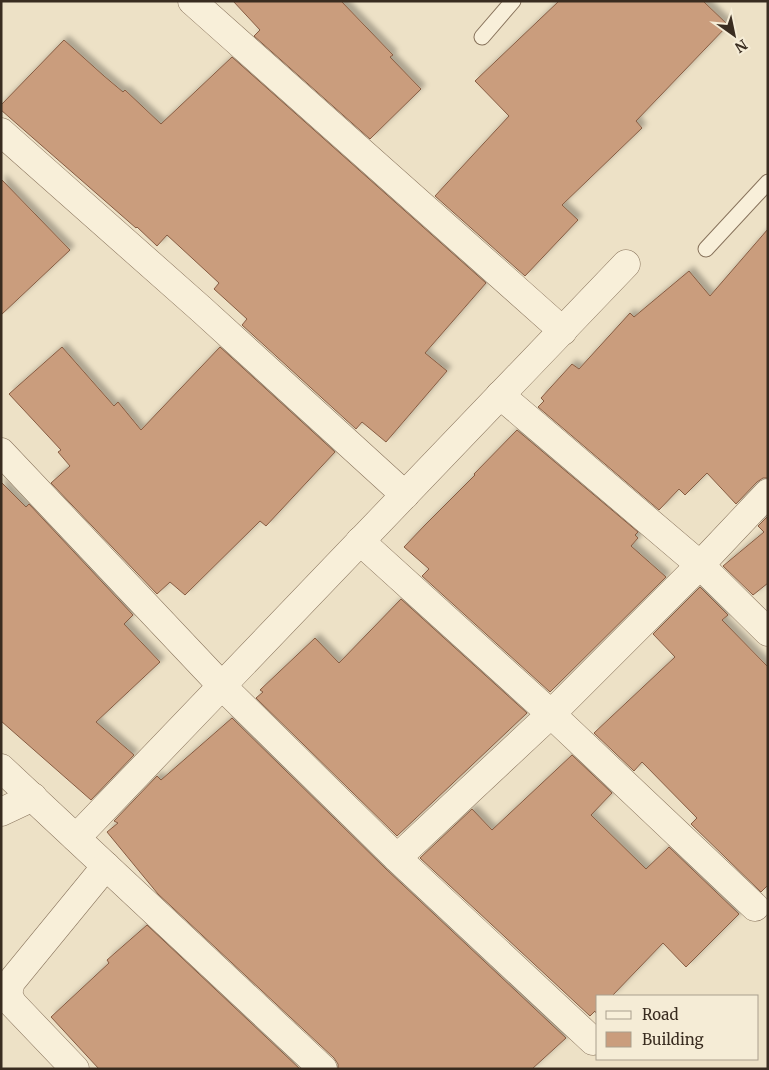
<svg xmlns="http://www.w3.org/2000/svg" width="769" height="1070" viewBox="0 0 769 1070" font-family="Merriweather,serif">
	<defs>
		<filter id="shadow"><feDropShadow dx="4.5" dy="-4.5" stdDeviation="2.5" flood-color="#0004"/></filter>
	</defs>
	<rect width="100%" height="100%" fill="#ede1c6"/>
	<!-- building -->
	<g fill="#ca9d7d" stroke="#875d43" filter="url(#shadow)">
		<path d="M233,1H341L393,55L390,57L421,89L370,139L254,36L260,30Z"/>
		<path d="M559,1H703L728,25L636,121L642,128L562,205L578,220L525,276L435,196L509,116L475,81Z"/>
		<path d="M64,40L104,76L123,92L125,90L161,124L232,57L486,283L425,353L447,371L386,442L362,422L356,429L242,325L247,319L214,289L219,283L167,235L157,246L137,227L136,228L1,110V105Z"/>
		<path d="M1,179L70,250L1,315Z"/>
		<path d="M768,229V478H763L757,482L736,504L707,473L685,495L679,489L659,510L538,407L544,401L541,398L572,364L579,369L630,313L634,317L689,271L710,296Z"/>
		<path d="M62,347L114,406L118,402L141,430L220,347L335,452L266,526L260,521L185,595L170,582L157,594L51,483L70,466L58,452L61,450L9,394Z"/>
		<path d="M517,430L638,532L635,535L638,538L631,546L666,577L550,692L422,576L429,569L404,547L425,525L475,475L474,474Z"/>
		<path d="M1,482L26,507L29,504L133,615L124,624L160,662L96,722L134,755L91,800L1,721Z"/>
		<path d="M768,516V583L753,595L723,566L764,532L758,526Z"/>
		<path d="M700,587L728,615L722,620L768,667V885L761,892L691,824L697,818L642,762L634,771L594,733L675,657L653,634Z"/>
		<path d="M401,599L527,713L397,836L256,698L263,692L260,690L315,638L339,663Z"/>
		<path d="M232,718L386,869L566,1038L532,1069H338V1064L334,1058L158,894L107,832L118,823L114,821L157,776L161,780Z"/>
		<path d="M572,755L612,793L591,815L646,869L669,847L739,914L686,967L663,943L612,996H598V1011L596,1013L595,1011L590,1016L420,858L472,809L492,830Z"/>
		<path d="M147,925L300,1069H99L51,1017L109,963L107,960Z"/>
	</g>
	<g fill="none" stroke-linecap="round" stroke-linejoin="round">
		<defs>
			<g id="lane">
				<path d="M482,37L513,1"/>
				<path d="M706,249L768,182"/>
			</g>
			<g id="street">
				<path d="M192,1L563,331"/>
				<path d="M1,132L201,309L405,495"/>
				<path d="M500,395L700,565L768,632"/>
				<path d="M1,452L222,686L397,858L593,1041"/>
				<path d="M360,541L551,714L755,907"/>
				<path d="M1,768L323,1069"/>
				<path d="M1,812L33,797"/>
				<path d="M76,838L626,264"/>
				<path d="M397,858L551,714L700,565L768,493"/>
				<path d="M75,1069L12,1003L8,993L11,982L106,866"/>
			</g>
		</defs>
		<!-- lane casing -->
		<use href="#lane" stroke="#88735c" stroke-width="17"/>
		<!-- street casing -->
		<use href="#street" stroke="#88735c" stroke-width="29"/>
		<!-- lane -->
		<use href="#lane" stroke="#f8efd9" stroke-width="15"/>
		<!-- street -->
		<use href="#street" stroke="#f8efd9" stroke-width="28"/>
	</g>
	<!-- border -->
	<rect width="769" height="1070" fill="none" stroke="#392c20" stroke-width="5"/>
	<!-- legend -->
	<rect x="596" y="995" width="162" height="65" fill="#f5ecd6" stroke="#aa9f8d"/>
	<rect x="606" y="1011" width="25" height="8" fill="#f8efd9" stroke="#aa9f8d"/>
	<text x="642" y="1020" font-size="15" fill="#392c20">Road</text>
	<rect x="606" y="1032" width="25" height="15" fill="#ca9d7d" stroke="#aa9f8d"/>
	<text x="642" y="1045" font-size="15" fill="#392c20">Building</text>
	<!-- north arrow -->
	<g transform="translate(734 35) rotate(147)" stroke="#f5ecd6" stroke-width="4" paint-order="stroke">
	<path d="M0-4L9 19L0 12L-9 19Z" fill="#392c20"/>
	<text y="-8" font-size="14" font-weight="bold" text-anchor="middle" fill="#392c20">N</text>
	</g>
</svg>
